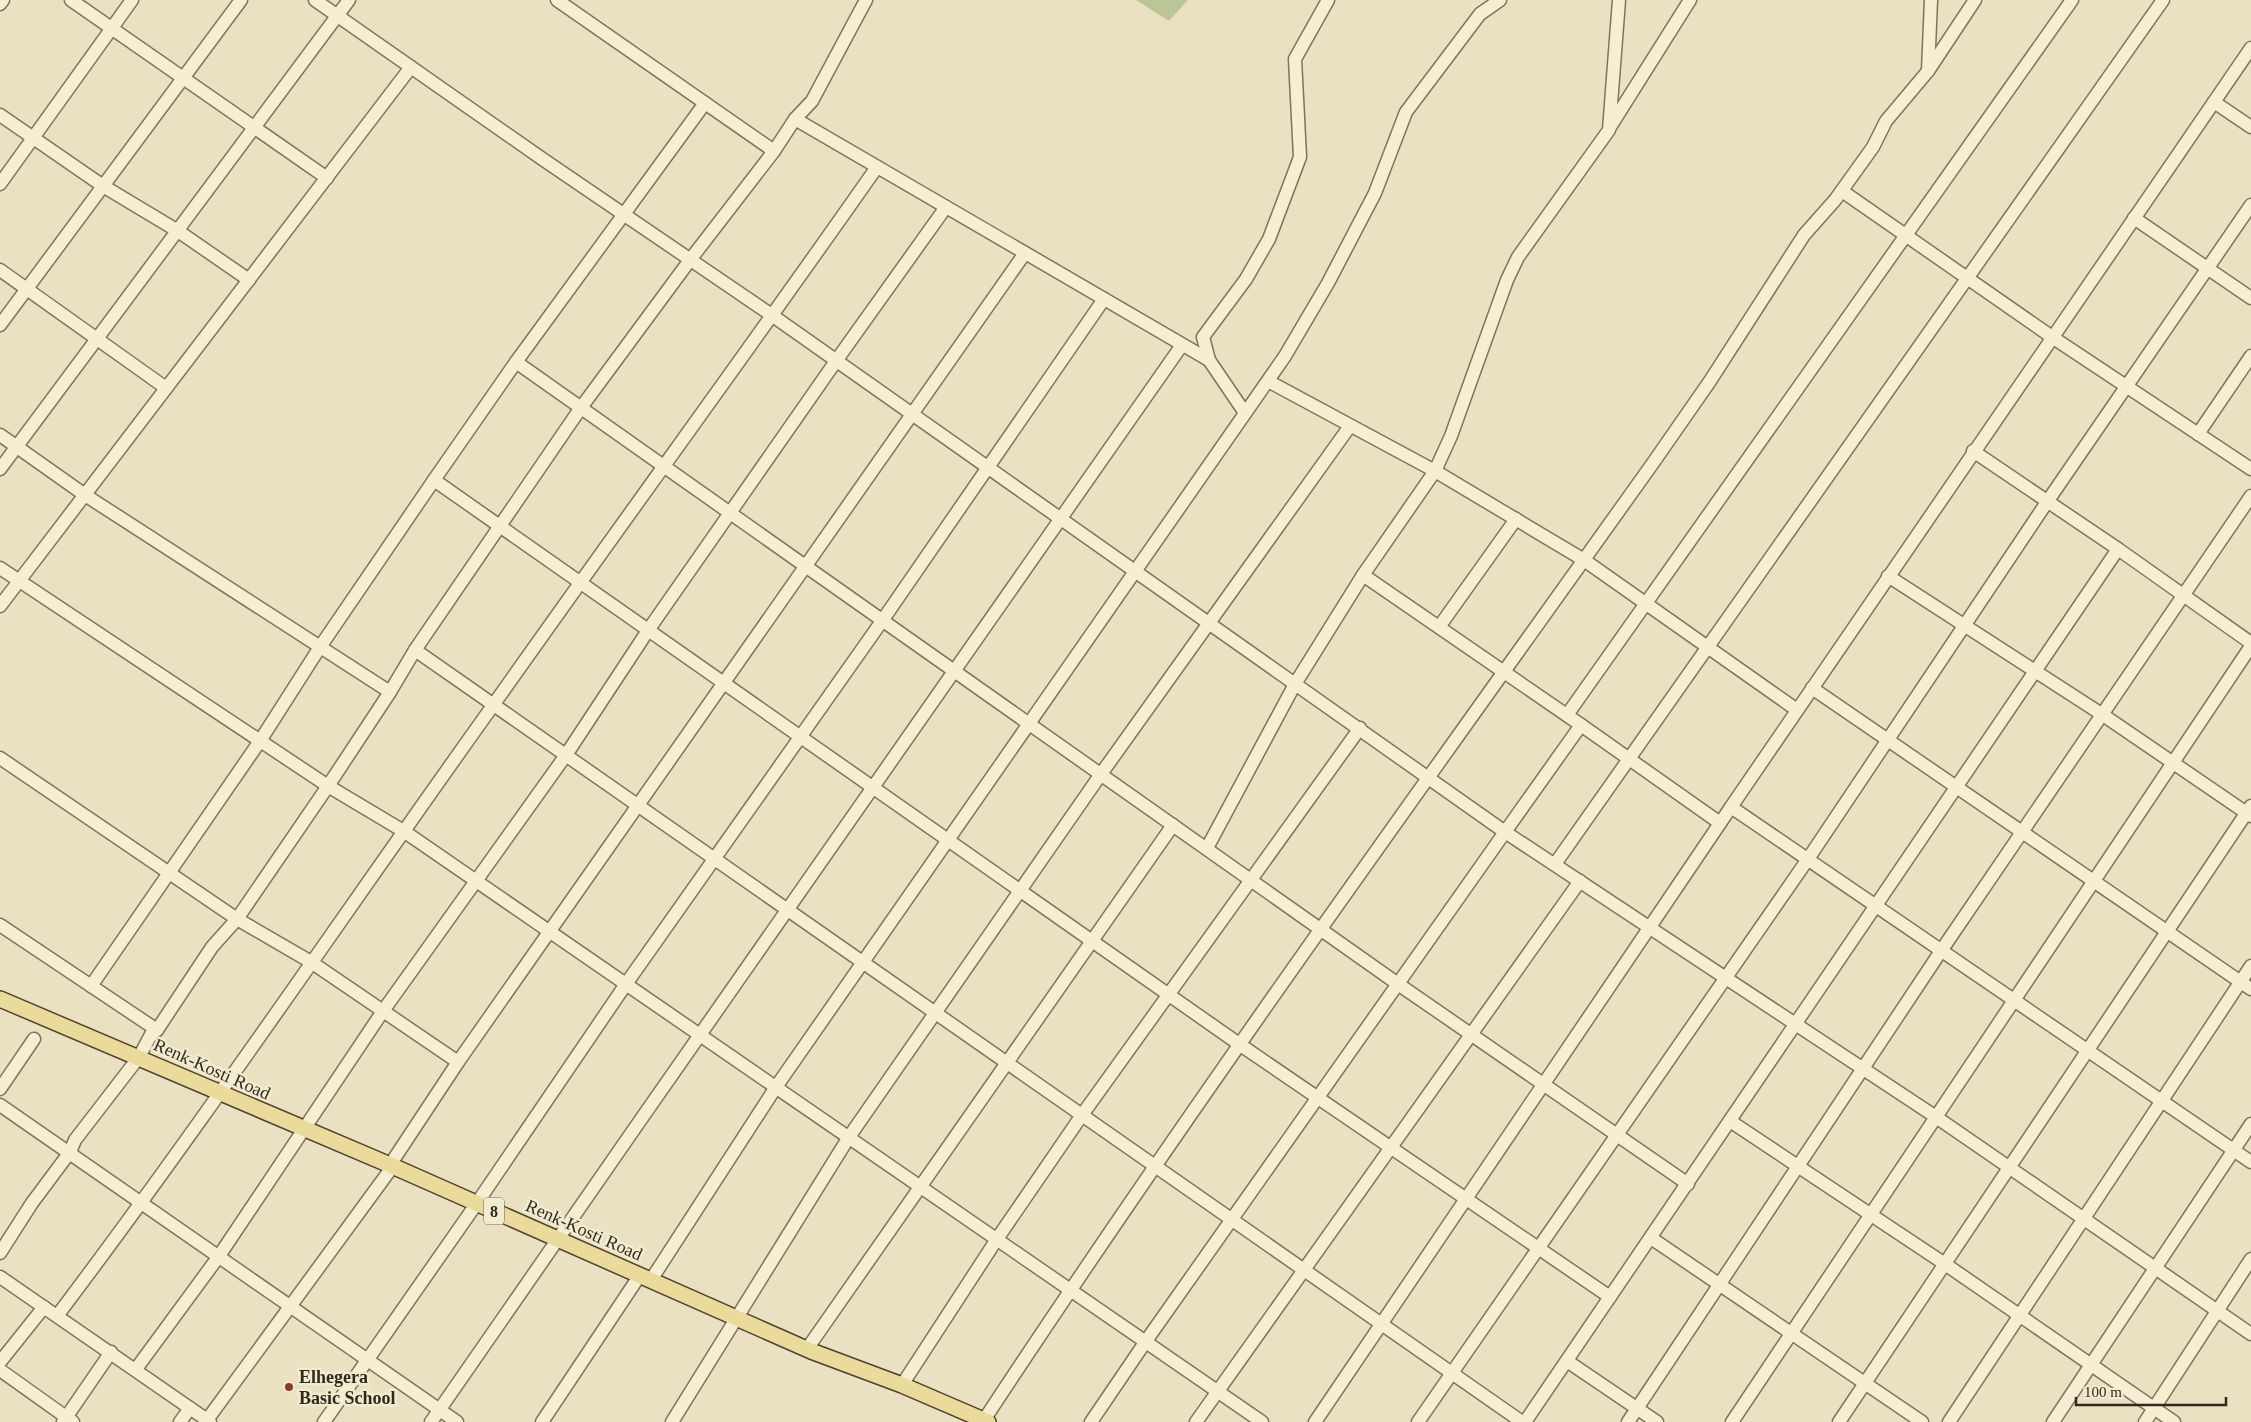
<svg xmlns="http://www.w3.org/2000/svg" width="2251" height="1422" viewBox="0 0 2251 1422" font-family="Georgia,serif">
	<rect width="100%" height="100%" fill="#e9e1c1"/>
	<!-- green -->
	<path fill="#bbc696" d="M1136,0H1188L1169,21Z"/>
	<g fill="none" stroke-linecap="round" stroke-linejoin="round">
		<defs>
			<g id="minor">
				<path d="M71,0L327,178"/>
				<path d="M315,0L541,158L773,316L1505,832L1581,725L1363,575"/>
				<path d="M557,0L774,151"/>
				<path d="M0,4L3,0"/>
				<path d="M1928,71L1931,0"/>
				<path d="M2214,102L2251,127"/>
				<path d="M0,115L103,186L178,231L249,280"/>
				<path d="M795,119L1209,360"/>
				<path d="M1610,127L1690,0"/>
				<path d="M0,184L132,0"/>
				<path d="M1842,191L2052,337L2251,469"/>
				<path d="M2134,218L2251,298"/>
				<path d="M0,270L166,388"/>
				<path d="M0,325L241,0"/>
				<path d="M516,362L1398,984L1688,1184"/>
				<path d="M1268,381L1435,471L1584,560L1797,710"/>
				<path d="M1245,413L1209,360L1203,337L1246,279L1269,239L1300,157L1295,59L1328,0"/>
				<path d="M2198,434L2251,356"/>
				<path d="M0,435L85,495L390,692"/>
				<path d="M0,469L349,0"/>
				<path d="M434,480L1239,1044L1610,1297"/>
				<path d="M2118,549L2251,643"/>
				<path d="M0,568L328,786L405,832L1262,1422"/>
				<path d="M1888,576L2103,715L2251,816"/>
				<path d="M0,606L411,67"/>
				<path d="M1439,627L1516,519"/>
				<path d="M415,650L1522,1422"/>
				<path d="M1812,688L2251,989"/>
				<path d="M1567,715L2072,0"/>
				<path d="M1581,725L1720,823"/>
				<path d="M0,758L237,919L311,962L458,1062"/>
				<path d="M1731,807L2251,48"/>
				<path d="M1207,848L1295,684L1363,575L1435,471L1451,436L1507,280L1518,257L1609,130L1619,0"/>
				<path d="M1555,864L2163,0"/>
				<path d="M0,925L157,1030"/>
				<path d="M91,986L260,741L320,647L434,480L516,362L705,103"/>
				<path d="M0,1089L34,1039"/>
				<path d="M0,1105L457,1422"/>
				<path d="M1730,1121L1945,1264L2174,1422"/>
				<path d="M390,1165L458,1062L1025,253"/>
				<path d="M1651,1238L1922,1422"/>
				<path d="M0,1253L32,1203L70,1152L75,1140L139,1057L154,1029L157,1030L212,947L237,919L328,786L390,692L415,650L580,409L690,260L774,151L795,119L812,101L866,0"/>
				<path d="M0,1277L210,1422"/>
				<path d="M651,1280L776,1087L1285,356L1328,283L1375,193L1406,112L1480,14L1500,0"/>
				<path d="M57,1316C208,1116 348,908 494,704C621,524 751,347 877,167"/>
				<path d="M807,1349L1173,825"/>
				<path d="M1567,1361L1657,1422"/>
				<path d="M0,1362L44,1307"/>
				<path d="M136,1369L219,1256L383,1011L566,755L649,629L836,361L946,207"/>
				<path d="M0,1370L73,1422"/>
				<path d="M902,1385L997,1239L1082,1115L1360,728"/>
				<path d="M207,1420L393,1166"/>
				<path d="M984,1420C1198,1095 1427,780 1653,463L1710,381L1804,235L1835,200L1873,147L1886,121L1928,71L1975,0"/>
				<path d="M63,1422L111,1352"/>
				<path d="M180,1422L190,1408"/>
				<path d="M324,1422L477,1203L626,984L882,621L1104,299"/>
				<path d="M431,1422C680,1062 931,703 1182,345"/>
				<path d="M542,1422L640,1275"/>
				<path d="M672,1422L849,1137L1101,774L1350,426"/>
				<path d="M1091,1422L1146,1341L1505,832L1936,1117L2251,1334"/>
				<path d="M1196,1422L1580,881"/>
				<path d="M1315,1422L1731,807L2251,1162"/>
				<path d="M1418,1422L1808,859L2047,502L2251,205"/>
				<path d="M1525,1422L2118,549L1973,451"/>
				<path d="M1628,1422L1941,951L2251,496"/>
				<path d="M1732,1422L2251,646"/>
				<path d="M1839,1422L2251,806"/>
				<path d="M1949,1422L2251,966"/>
				<path d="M2053,1422L2251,1124"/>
				<path d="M2145,1422L2251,1259"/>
			</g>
			<path id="major" d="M0,999L390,1165L811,1351L902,1385L988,1422"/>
		</defs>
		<!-- minor casing -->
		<use href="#minor" stroke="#81735a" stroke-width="15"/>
		<!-- major casing -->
		<use href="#major" stroke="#4e412e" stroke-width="18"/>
		<!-- minor -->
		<use href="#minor" stroke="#f5eed3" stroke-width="12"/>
		<!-- major -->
		<use href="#major" stroke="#eada9b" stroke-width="15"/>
	</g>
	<!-- markers -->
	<circle fill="#8a3930" stroke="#f1ebd0" stroke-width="2" cx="289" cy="1387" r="5"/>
	<g text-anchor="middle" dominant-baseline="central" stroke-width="5" stroke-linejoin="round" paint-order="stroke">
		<!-- shield labels -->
		<rect fill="#f1ebd0" stroke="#6b6353" stroke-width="1" x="484" y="1197.5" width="20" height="27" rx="4"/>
		<g font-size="16" font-weight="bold" fill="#32291d">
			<text x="494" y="1211">8</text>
		</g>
		<!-- street labels -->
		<g font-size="18" fill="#32291d" stroke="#f1ebd0">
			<text transform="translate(212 1069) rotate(24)">Renk-Kosti Road</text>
			<text transform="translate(584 1230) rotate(24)">Renk-Kosti Road</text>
		</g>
		<!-- poi labels -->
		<g font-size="18" font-weight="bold" fill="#32291d" stroke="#f1ebd0" text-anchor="start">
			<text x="299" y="1377">Elhegera<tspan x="299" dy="21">Basic School</tspan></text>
		</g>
	</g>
	<!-- scale -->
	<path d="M2076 1397v8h150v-8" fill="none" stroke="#32291d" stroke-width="2.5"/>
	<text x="2084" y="1397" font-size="15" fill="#32291d" stroke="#f1ebd0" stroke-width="4" paint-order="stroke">100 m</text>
</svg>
